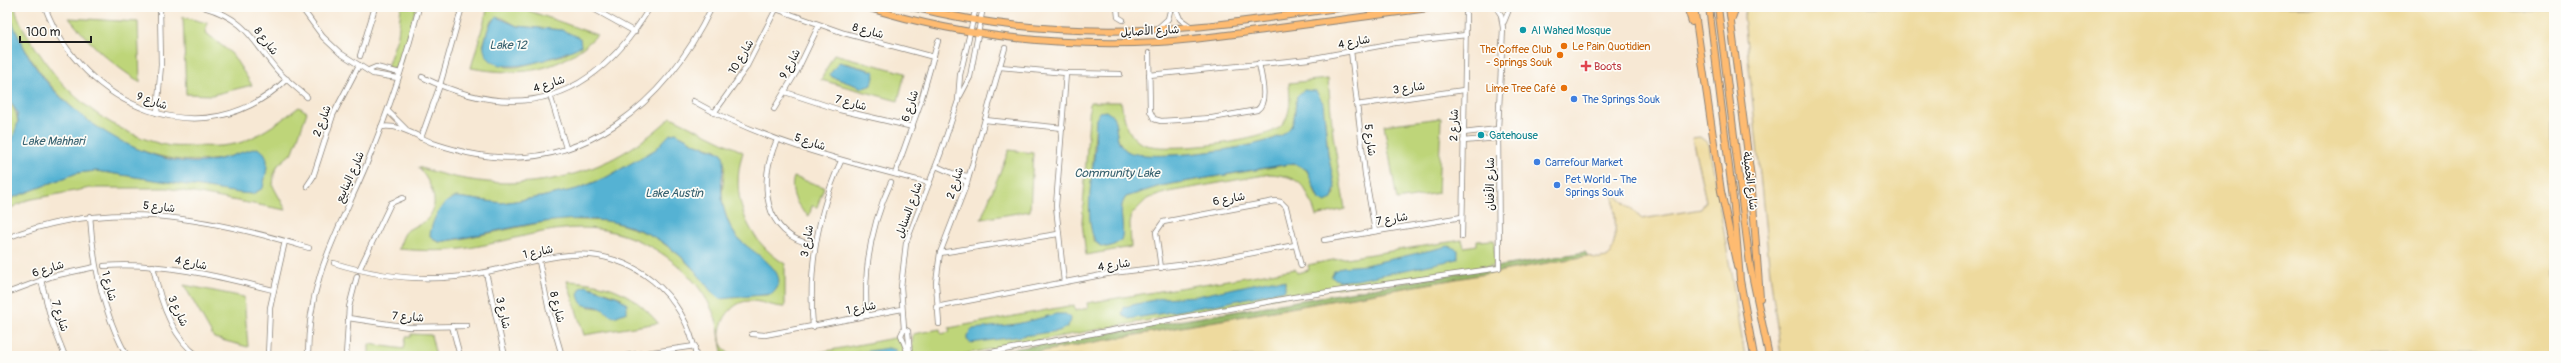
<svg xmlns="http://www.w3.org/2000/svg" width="2561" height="363" viewBox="0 0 2561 363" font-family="Pangolin,'Playpen Sans Arabic',sans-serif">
	<rect width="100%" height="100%" fill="#fdfcf7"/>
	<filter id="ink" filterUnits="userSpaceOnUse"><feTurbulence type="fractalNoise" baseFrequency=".025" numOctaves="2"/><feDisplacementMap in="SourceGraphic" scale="8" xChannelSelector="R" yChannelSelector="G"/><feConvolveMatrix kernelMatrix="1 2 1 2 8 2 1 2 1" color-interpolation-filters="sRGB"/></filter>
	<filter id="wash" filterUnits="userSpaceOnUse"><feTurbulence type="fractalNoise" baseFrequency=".012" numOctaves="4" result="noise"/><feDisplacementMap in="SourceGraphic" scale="16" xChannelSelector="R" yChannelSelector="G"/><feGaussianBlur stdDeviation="0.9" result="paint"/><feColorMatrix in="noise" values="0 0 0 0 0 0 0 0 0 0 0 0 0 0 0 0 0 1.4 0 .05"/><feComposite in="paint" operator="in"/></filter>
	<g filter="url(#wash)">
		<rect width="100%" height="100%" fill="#f7e8d4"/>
		<!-- green -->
		<g fill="#bed579" stroke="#6d784a" fill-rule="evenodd">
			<path d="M7,7H15C17,22 35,47 44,60C72,102 120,136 170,146C179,147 190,146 200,146C214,147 232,146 245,141C265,132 282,120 299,107L307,112L293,152L278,165L274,174L273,186L286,210L167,188H90L27,200L7,210V200L77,173L96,171L253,194L263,188L267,162L250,150C165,186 71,126 28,54C22,44 7,19 7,7Z"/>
			<path d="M401,7H416L401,62L398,67L394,69L387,67L398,35Z"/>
			<path d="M488,7H525L524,9L597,35C560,72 522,77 471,68ZM501,17L517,26L562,30L568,52L563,55L517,67H506L483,46L491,21Z"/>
			<path d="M183,17L207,23L205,32L232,54L252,85L212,95L186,94Z"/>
			<path d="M69,18L138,22L140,82C111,64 90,44 69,18Z"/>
			<path d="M834,54L905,73L898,101L821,80ZM845,63L873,71L863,88L832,77Z"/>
			<path d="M1328,79L1333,135L1345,209L1316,216C1307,188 1302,176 1270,174L1168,192L1147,199L1132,214L1130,224L1131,247L1086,255L1082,222L1090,102H1121C1124,117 1126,133 1139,142C1156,155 1266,142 1281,126C1292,115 1290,97 1289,83ZM1297,96L1325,120L1328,154L1335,194L1325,202L1317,197L1309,174L1303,166L1297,163L1160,186L1126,197C1116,209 1126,226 1121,239C1112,249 1100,250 1093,239L1091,187L1096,119L1115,121C1117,137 1118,149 1135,155C1161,159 1270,149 1288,131C1297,121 1294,109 1297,96Z"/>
			<path d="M7,97C19,115 23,127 7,145Z"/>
			<path d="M671,117L743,152C729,195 746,240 785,264V307C772,307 760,300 748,301C730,302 715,327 721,344C723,348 728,353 731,356H723C720,345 720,334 717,323C701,269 639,229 584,228C547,227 510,241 474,247C449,252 424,251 398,249C401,244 403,233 408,230C413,226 419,226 424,222C444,206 430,181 418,167C509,198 600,185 671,117ZM682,136L696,144L717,150L725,165L722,194L723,207L731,229L738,238L777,277V287L768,295H744L734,298L702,278L679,255L652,235L611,221L559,219L460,239L439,242L434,240L456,197L502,203L541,197L577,189L605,178Z"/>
			<path d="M1441,118L1438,193L1397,200L1384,125Z"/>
			<path d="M1009,150L1033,153L1030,211L981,219Z"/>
			<path d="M794,177L824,187L817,207L812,206L809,216C797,208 789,191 794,177Z"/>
			<path d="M1462,240L1464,247L1477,245V241L1494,240L1495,265L1429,277L1310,291L953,356H911L913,334L940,329L941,334L950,332L949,328L1074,305L1075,311L1088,308L1087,303L1295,269L1297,273L1309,270L1308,265L1327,261Z"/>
			<path d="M567,281C608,283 631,291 658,323L584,335ZM591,287L622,298L599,308L589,307Z"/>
			<path d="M184,285L244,297L248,347L214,338Z"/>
			<path d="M411,334L431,335L436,356H369V344L404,349L406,337H411Z"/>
			<path d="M899,337L906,356H800Z"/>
		</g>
		<!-- forest -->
		<path fill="#96b669" stroke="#596942" d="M1585,252L1588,256L1016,356H972Z"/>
		<!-- sand -->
		<g fill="#eeda9e" stroke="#857b5d">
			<path d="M1747,7H2554V354L1781,356L1770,273L1744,17Z"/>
			<path d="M1700,137L1709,144L1745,356H1016L1588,256C1592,257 1597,259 1601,258C1622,257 1614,207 1613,193L1642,219L1701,209L1706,201L1692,138Z"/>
		</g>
		<!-- water -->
		<g fill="#55b2d3" stroke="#386778">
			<path d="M7,10C16,31 25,53 39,72C72,118 146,167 204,162C223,160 240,152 257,148C274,154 265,175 263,188L253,194L239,193L96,171L77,173L7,200V145L13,138L18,122L17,112L7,97Z"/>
			<path d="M497,17L517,26L562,30L580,38L581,46C562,55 504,78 488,58C485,54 483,49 484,44C487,33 488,23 497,17Z"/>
			<path d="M839,62L873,71L875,73L872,85L863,88L832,77L830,74Z"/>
			<path d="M1304,90L1316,91L1323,103L1328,154L1335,188L1332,199L1325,202L1319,200L1307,170L1294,163L1160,186L1126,197C1116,209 1126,226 1121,240C1116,244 1111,247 1105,247C1079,245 1093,167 1095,150C1096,140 1095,129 1096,119L1100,112L1106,111L1113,116C1119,129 1113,141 1127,151C1145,163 1268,148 1285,133C1297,123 1294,110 1297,96Z"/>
			<path d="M676,133L696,144L722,153C726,162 723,168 722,177C720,198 724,219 736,236C746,250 797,272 772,294L720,299C711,294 707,285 700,277C690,264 678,253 665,244C596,196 514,231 439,242L430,236C431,222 441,201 456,197L502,203L541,197L577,189L605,178L656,149L670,134Z"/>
			<path d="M1449,246L1458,250V259L1357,280L1340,281L1331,277L1334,271L1342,267L1365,265Z"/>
			<path d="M1272,280L1285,281V290L1220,304L1129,319L1122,315L1124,307L1162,298L1197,296Z"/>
			<path d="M586,286L618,297L627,304V312L614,317C607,315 604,308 597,307C586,304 581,309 578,294L581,288Z"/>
			<path d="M1056,314H1066L1070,318L1071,321L1067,327L1059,331L971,343L967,340V335L973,329L1017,324Z"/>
			<path d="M888,348L896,350L895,356H838Z"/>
		</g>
	</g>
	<g filter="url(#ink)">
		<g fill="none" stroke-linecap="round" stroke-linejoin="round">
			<defs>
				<g id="minor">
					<path d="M45,7C82,106 204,160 287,79"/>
					<path d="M204,7C246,19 252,40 277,70C286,80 297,88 307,97"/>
					<path d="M301,7L323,37L340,53L373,74L398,78"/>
					<path d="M590,7L635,32"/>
					<path d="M1117,7L1118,17L1123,20"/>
					<path d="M1175,7L1180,19L1190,26"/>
					<path d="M776,9L844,33L934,57"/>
					<path d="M1504,22L1510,7"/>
					<path d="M1158,28L1168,19L1171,7"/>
					<path d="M1351,51L1365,174L1375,231"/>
					<path d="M1149,53L1150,111L1154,119L1161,121L1212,118L1257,110C1269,102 1261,76 1259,63"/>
					<path d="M360,56L375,7"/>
					<path d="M1000,67L1066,73L1120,74"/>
					<path d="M369,70L376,67L400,73"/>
					<path d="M1149,75L1309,59L1395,43L1466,35"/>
					<path d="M422,77C520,125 595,100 650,7"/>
					<path d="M785,92L840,110L913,127"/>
					<path d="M550,95L566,148"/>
					<path d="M960,96L970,77L983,7"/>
					<path d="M693,101C767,143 847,162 929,183"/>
					<path d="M1356,105L1464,90"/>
					<path d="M774,109L797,71L819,25"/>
					<path d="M388,111L406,129"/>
					<path d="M157,113L161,65L160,7"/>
					<path d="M714,113L746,68L777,7"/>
					<path d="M985,120L1063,128"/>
					<path d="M381,127C400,124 416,136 433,143C444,147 456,150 468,153C581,177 666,103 712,7"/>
					<path d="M1463,133L1498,129"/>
					<path d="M421,138L440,85L462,7"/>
					<path d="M777,140C758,181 762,236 815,245"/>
					<path d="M1463,141L1498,138"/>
					<path d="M936,166L954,174L967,183"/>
					<path d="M895,174L920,104L938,41"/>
					<path d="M954,174L968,176"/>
					<path d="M307,186L313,177L333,115L359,65"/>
					<path d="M90,216C93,265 103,313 127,356"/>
					<path d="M1462,237L1466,14"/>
					<path d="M7,238C108,197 209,218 309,248"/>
					<path d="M1324,240L1462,217"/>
					<path d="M940,253L1058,234"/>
					<path d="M539,261L549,311L562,356"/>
					<path d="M334,263C373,275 414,281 454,277C493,274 531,258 570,255C633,250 686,295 696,356"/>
					<path d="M104,266C162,262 217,276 273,290"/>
					<path d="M153,266C159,297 171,337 198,356"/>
					<path d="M1161,268L1156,232L1163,222L1275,201L1281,202L1286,207L1301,266"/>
					<path d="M359,270L391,203L403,198"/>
					<path d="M486,273L505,356"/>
					<path d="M41,280L52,323L65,356"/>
					<path d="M1064,282L1056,206L1066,73"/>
					<path d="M7,293L53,276L95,267"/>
					<path d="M936,307L1112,273L1205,262L1295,245"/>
					<path d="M867,316C863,269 871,225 891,182"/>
					<path d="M348,318L409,327L467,326"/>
					<path d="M939,324L936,283L940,253L967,183L1005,48"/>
					<path d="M452,326L460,356"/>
					<path d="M813,327C808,269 817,214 841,161"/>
					<path d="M904,329L908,331L910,356"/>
					<path d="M752,334L765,335L902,309"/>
					<path d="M268,356L270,308L285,241"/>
					<path d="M308,356C308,276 338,233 367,163C388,112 406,60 419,7"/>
					<path d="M346,356L349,307L357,276"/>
					<path d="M625,356L695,346"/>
					<path d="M909,356L901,335L904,329L901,287L906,243L940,155L958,101L960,75L976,7"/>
					<path d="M970,356L1294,297L1499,268L1498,129L1503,28L1501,15L1496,7"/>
				</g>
				<g id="major">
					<path d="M866,7C959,36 1060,47 1158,42C1196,40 1234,34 1272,29C1327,22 1381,14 1436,7"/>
					<path d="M913,7C1003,30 1099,35 1192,27C1243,23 1294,14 1345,7"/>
					<path d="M1687,7L1692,22"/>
					<path d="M1694,7L1721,191L1737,267"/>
					<path d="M1709,7L1734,207L1740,280L1754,356"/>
					<path d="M1718,7L1750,265L1769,356"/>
					<path d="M1729,7L1751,178L1760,298"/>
					<path d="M1731,21L1736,7"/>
				</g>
			</defs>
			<!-- minor casing -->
			<use href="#minor" stroke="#8a8278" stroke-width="6"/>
			<!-- major casing -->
			<use href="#major" stroke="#8a8278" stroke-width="8"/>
			<!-- minor -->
			<use href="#minor" stroke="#fff" stroke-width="4.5"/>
			<!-- major -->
			<use href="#major" stroke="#febb71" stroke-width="6"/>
		</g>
	</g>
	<!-- markers -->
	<g fill="#0f9aa8" stroke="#fdfcf7" stroke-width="1.5">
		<circle cx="1523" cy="30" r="4"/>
		<circle cx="1481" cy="135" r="4"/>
	</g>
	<g fill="#e8710a" stroke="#fdfcf7" stroke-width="1.5">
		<circle cx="1564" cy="46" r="4"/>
		<circle cx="1560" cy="55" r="4"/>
		<circle cx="1564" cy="88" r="4"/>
	</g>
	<path fill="#e0444e" stroke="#fdfcf7" stroke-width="1.5" d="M1584 60h4v4h4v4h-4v4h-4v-4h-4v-4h4z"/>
	<g fill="#3f7fe0" stroke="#fdfcf7" stroke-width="1.5">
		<circle cx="1574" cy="99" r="4"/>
		<circle cx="1537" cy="162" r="4"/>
		<circle cx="1557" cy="185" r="4"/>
	</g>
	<g text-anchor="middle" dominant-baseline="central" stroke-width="3.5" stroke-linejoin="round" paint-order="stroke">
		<!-- culture labels -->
		<g font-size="11" fill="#0d838f" stroke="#fdfcf7" text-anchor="start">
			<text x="1531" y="30">Al Wahed Mosque</text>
			<text x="1489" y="135">Gatehouse</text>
		</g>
		<!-- street labels -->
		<g font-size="11" fill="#1c1c1c" stroke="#fdfcf7">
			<text transform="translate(868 31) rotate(15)">شارع 8</text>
			<text transform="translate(1150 31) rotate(-3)">شارع الأصايل</text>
			<text transform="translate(266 41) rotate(52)">شارع 8</text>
			<text transform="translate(1354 42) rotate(-11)">شارع 4</text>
			<text transform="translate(741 57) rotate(-59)">شارع 10</text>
			<text transform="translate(790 64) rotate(-62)">شارع 9</text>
			<text transform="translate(549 84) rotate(-18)">شارع 4</text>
			<text transform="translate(1409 88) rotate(-8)">شارع 3</text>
			<text transform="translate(152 101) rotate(19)">شارع 9</text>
			<text transform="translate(851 103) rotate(15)">شارع 7</text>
			<text transform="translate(910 106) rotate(-72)">شارع 6</text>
			<text transform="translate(322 121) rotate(-69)">شارع 2</text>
			<text transform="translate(1454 125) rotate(-89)">شارع 2</text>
			<text transform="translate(1370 140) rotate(83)">شارع 5</text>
			<text transform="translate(810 142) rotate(18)">شارع 5</text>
			<text transform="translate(350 177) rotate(-66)">شارع الينابيع</text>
			<text transform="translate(1750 181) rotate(83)">شارع الخميلة</text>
			<text transform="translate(955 183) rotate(-72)">شارع 2</text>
			<text transform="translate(1490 184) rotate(-90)">شارع الأفنان</text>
			<text transform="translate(1229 199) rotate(-10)">شارع 6</text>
			<text transform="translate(159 207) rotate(6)">شارع 5</text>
			<text transform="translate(909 210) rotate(-70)">شارع السنابل</text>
			<text transform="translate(1392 219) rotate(-9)">شارع 7</text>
			<text transform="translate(807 241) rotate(-80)">شارع 3</text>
			<text transform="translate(538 252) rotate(-12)">شارع 1</text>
			<text transform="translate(191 263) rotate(11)">شارع 4</text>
			<text transform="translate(1114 265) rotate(-8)">شارع 4</text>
			<text transform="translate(48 269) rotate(-17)">شارع 6</text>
			<text transform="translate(109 286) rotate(75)">شارع 1</text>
			<text transform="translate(557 307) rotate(76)">شارع 8</text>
			<text transform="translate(861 308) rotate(-11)">شارع 1</text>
			<text transform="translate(178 311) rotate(65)">شارع 3</text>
			<text transform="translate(503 313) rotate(77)">شارع 3</text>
			<text transform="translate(60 316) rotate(72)">شارع 7</text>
			<text transform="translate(408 317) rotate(4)">شارع 7</text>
		</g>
		<!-- food labels -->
		<g font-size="11" fill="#c56008" stroke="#fdfcf7" text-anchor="end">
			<text x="1572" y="46" text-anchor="start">Le Pain Quotidien</text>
			<text x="1552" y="49">The Coffee Club<tspan x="1552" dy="13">- Springs Souk</tspan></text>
			<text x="1556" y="88">Lime Tree Café</text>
		</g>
		<!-- health labels -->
		<g font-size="11" fill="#be3a42" stroke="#fdfcf7" text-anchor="start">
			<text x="1594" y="66">Boots</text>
		</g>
		<!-- shop labels -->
		<g font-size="11" fill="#366cbe" stroke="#fdfcf7" text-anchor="start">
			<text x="1582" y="99">The Springs Souk</text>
			<text x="1545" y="162">Carrefour Market</text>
			<text x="1565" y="179">Pet World - The<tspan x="1565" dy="13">Springs Souk</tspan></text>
		</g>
		<!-- water labels -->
		<g font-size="12" font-style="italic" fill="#36606e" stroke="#fdfcf7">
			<text x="508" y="45">Lake 12</text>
			<text x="53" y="141">Lake Mahhari</text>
			<text x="1117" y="173">Community Lake</text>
			<text x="674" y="193">Lake Austin</text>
		</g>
	</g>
	<!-- margin -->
	<rect width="2561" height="363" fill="none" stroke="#fdfcf7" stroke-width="24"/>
	<!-- scale -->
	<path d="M20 36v6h71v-6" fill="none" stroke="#1c1c1c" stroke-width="2"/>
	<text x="26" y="36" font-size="12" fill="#1c1c1c" stroke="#fdfcf7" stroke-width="3" paint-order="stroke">100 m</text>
</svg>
